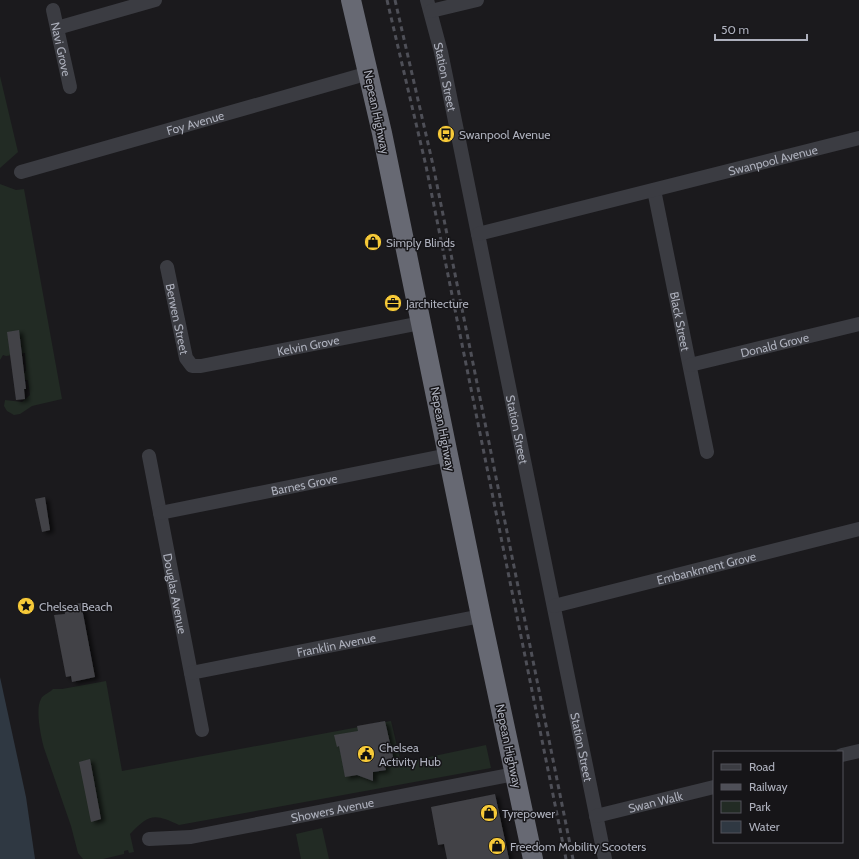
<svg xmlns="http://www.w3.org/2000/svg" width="859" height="859" viewBox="0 0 859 859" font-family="Cabin,sans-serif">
	<defs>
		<filter id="shadow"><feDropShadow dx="4" dy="2.5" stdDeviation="2" flood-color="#0009"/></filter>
	</defs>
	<rect width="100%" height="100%" fill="#1b1a1d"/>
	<!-- green -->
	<g fill="#222b24">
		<path d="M0,76L18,152L0,168Z"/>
		<path d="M0,184L16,190L24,189L62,399L32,406L20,414L14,415L7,411L4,406L5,400L22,402L30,395L28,380H25L23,372L26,371L25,353L6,356L3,355L0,360Z"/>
		<path d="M106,681L122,771L391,721L401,763L486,745L491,768L179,825C154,813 149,814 130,834L134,852L129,853L128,850L124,851V854L103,859H83L78,853L71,826L44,748C41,737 35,709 41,699C43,694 50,693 53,689H62Z"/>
		<path d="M322,828L329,859H301L296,834Z"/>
	</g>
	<!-- water -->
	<path fill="#2f3842" d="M0,677L26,797L35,859H0Z"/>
	<!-- building -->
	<g fill="#424247" filter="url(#shadow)">
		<path d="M19,330L26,389H24L25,399L16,400L7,332Z"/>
		<path d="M45,497L50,530L42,532L35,499Z"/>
		<path d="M81,603L95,677L72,682L71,676L66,677L54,615L65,614L64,606Z"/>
		<path d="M385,721L394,761L384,764L386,770L373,772V781L357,775L345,777L339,746L337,747L334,735L358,731L357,726Z"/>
		<path d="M90,759L101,819L91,822L79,762Z"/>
		<path d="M495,794L509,859H447L444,844L438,845L431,807Z"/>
	</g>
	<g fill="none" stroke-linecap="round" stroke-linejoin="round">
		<!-- minor -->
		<g stroke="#3b3c42" stroke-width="14">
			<path id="s1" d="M427,0L441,52L605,859"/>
			<path id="s2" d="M53,10L70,87"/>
			<path d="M431,11L477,0"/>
			<path d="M57,28L155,0"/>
			<path id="s3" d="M21,172L369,73"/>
			<path id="s4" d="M654,190L707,452"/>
			<path id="s5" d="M478,234L859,138"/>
			<path id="s6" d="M167,267L186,358L192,366H201L421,323"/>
			<path id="s7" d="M690,365L859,324"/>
			<path id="s8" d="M149,456L202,730"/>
			<path id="s9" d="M160,513L448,455"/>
			<path id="s10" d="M554,606L859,529"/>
			<path id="s11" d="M191,673L481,616"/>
			<path d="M842,755L859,751"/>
			<path id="s12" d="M596,816L714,787"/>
			<path id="s13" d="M149,839L191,837L515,774"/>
		</g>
		<!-- highway -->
		<path stroke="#676973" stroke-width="20" d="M351,0L382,133L481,616L533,859"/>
		<!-- rail -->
		<g stroke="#4e4f57" stroke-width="3" stroke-dasharray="5 4" stroke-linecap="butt">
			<path d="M387,0L426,166L566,859"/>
			<path d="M395,0L433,165L573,859"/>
		</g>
	</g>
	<!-- icons -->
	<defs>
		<symbol id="bus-disc" viewBox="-11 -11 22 22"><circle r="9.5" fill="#f7ca38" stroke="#161518"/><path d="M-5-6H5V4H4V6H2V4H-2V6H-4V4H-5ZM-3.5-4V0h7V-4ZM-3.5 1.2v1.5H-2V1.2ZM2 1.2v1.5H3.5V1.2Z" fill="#111"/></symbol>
		<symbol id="shop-disc" viewBox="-11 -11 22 22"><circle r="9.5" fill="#f7ca38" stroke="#161518"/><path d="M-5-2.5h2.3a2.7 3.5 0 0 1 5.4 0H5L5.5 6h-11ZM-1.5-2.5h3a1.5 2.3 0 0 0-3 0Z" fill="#111"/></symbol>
		<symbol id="office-disc" viewBox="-11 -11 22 22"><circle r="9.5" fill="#f7ca38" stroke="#161518"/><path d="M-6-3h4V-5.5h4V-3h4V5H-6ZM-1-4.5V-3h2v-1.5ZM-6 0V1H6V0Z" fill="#111"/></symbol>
		<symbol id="sight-disc" viewBox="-11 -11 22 22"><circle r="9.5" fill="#f7ca38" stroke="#161518"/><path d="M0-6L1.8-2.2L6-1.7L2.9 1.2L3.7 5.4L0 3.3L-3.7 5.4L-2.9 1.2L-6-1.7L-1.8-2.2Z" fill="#111"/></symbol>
		<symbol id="civic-disc" viewBox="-11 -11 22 22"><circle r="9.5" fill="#f7ca38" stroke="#161518"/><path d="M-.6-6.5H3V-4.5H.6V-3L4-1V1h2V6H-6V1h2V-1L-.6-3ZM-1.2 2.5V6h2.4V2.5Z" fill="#111"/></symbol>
	</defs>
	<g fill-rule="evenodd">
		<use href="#bus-disc" x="436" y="124" width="20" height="20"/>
		<use href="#shop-disc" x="363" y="232" width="20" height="20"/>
		<use href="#office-disc" x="383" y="293" width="20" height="20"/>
		<use href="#sight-disc" x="16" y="596" width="20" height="20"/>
		<use href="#civic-disc" x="356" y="744" width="20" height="20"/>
		<use href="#shop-disc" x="479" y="803" width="20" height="20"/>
		<use href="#shop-disc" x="487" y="836" width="20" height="20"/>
	</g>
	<g text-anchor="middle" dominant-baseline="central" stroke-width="3" stroke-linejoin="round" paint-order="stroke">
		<!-- street labels -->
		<g font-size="12" fill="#adb0bc" stroke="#161518">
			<text stroke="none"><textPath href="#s2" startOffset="40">Navi Grove</textPath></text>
			<text stroke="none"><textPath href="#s1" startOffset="79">Station Street</textPath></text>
			<text transform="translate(377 112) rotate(78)">Nepean Highway</text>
			<text stroke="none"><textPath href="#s3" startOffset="181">Foy Avenue</textPath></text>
			<text stroke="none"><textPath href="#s5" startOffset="304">Swanpool Avenue</textPath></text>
			<text stroke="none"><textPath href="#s6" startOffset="53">Berwen Street</textPath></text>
			<text stroke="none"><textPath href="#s4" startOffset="134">Black Street</textPath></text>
			<text stroke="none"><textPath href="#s6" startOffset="221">Kelvin Grove</textPath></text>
			<text stroke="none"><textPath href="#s7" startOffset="87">Donald Grove</textPath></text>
			<text transform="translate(443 429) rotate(79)">Nepean Highway</text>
			<text stroke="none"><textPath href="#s1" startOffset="439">Station Street</textPath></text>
			<text stroke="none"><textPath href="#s9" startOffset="147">Barnes Grove</textPath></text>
			<text stroke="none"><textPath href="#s10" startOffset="157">Embankment Grove</textPath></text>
			<text stroke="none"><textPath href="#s8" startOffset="140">Douglas Avenue</textPath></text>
			<text stroke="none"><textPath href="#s11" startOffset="148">Franklin Avenue</textPath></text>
			<text transform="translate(509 746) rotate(78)">Nepean Highway</text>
			<text stroke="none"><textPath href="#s1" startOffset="763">Station Street</textPath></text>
			<text stroke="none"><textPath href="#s12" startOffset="61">Swan Walk</textPath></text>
			<text stroke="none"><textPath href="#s13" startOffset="186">Showers Avenue</textPath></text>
		</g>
		<!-- poi labels -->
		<g font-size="12" fill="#adb0bc" stroke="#161518" text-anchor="start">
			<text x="459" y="134">Swanpool Avenue</text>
			<text x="386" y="242">Simply Blinds</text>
			<text x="406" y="303">Jarchitecture</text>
			<text x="39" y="606">Chelsea Beach</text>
			<text x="379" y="747">Chelsea<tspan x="379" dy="14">Activity Hub</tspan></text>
			<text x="502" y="813">Tyrepower</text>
			<text x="510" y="846">Freedom Mobility Scooters</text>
		</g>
	</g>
	<!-- legend -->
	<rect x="713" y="751" width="130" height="92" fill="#161518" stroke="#52535a"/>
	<rect x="721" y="764" width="20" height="6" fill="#3b3c42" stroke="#52535a"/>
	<text x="749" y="771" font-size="12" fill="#adb0bc">Road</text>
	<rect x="721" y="784" width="20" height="6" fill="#4e4f57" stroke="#52535a"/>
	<text x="749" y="791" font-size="12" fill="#adb0bc">Railway</text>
	<rect x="721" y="801" width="20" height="12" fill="#222b24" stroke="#52535a"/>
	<text x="749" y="811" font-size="12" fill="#adb0bc">Park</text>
	<rect x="721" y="821" width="20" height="12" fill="#2f3842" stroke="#52535a"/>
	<text x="749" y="831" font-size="12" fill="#adb0bc">Water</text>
	<!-- scale -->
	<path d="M715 34v6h92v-6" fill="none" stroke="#adb0bc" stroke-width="2"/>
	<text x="721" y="34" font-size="12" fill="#adb0bc" stroke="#161518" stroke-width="3" paint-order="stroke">50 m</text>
</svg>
